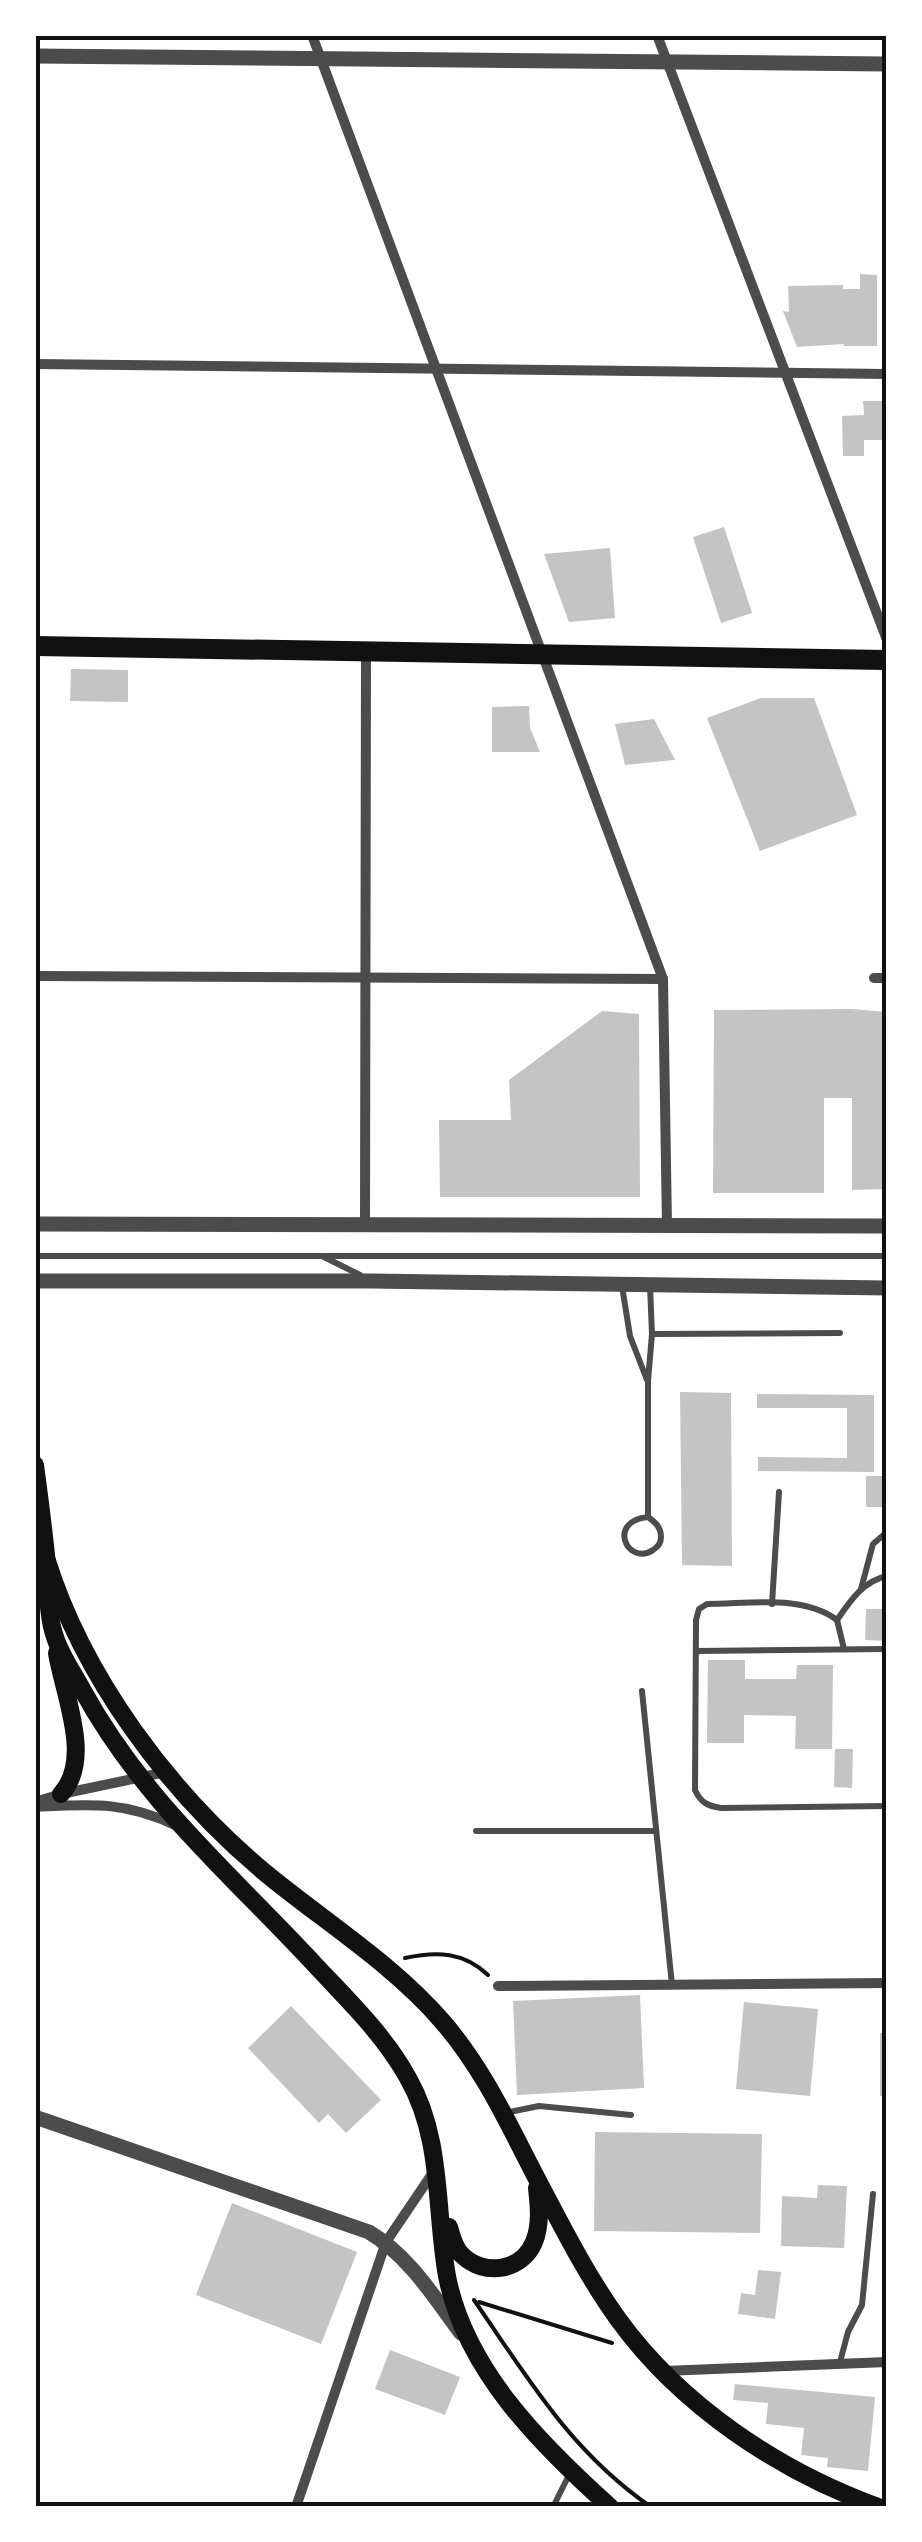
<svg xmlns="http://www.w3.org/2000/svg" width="922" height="2542" viewBox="0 0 922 2542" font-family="'Source Sans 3',sans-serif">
	<rect width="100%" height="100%" fill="#fff"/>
	<!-- building -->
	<g fill="#c4c4c4">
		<path d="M860,274L877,275V346H843L845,344L797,347L783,311L789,312L788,286L843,285V289H860Z"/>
		<path d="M863,401H887V440H864V456H843L842,416L864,415Z"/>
		<path d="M724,527L752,613L721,623L693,537Z"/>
		<path d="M610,548L615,618L569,622L544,554Z"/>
		<path d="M71,669L128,670V702L70,701Z"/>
		<path d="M761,698H814L857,815L760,851L707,718Z"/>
		<path d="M529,706L530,728L540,752H492V707Z"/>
		<path d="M654,719L675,760L625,765L615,724Z"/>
		<path d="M852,1009L887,1012V1189L852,1190V1098H824V1193H713L714,1010Z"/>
		<path d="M602,1011L639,1014L640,1197H440L439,1120H511L509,1080Z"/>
		<path d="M680,1392L731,1393L732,1566L682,1565Z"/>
		<path d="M757,1394L874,1395V1472L758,1471V1457L847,1458V1408H757Z"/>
		<rect x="866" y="1476" width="21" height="31"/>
		<path d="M866,1609H887V1641L865,1640Z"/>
		<path d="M708,1660H745V1679H796L797,1665H833L832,1749H795L796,1716L744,1715V1743H707Z"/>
		<path d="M835,1749H853L852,1788L834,1787Z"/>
		<path d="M640,1995L644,2088L517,2095L513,2001Z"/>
		<path d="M744,2002L818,2009L810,2096L736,2089Z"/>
		<path d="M291,2006L381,2100L346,2133L328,2114L319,2123L248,2048Z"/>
		<rect x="880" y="2033" width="7" height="63"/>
		<path d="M595,2132L762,2134L760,2233L594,2231Z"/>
		<path d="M818,2185L847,2186L844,2248L781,2246L782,2196L817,2198Z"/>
		<path d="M232,2203L357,2252L321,2344L196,2295Z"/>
		<path d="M758,2270L781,2272L775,2319L738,2314L741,2293L755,2295Z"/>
		<path d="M390,2350L460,2377L445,2415L375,2389Z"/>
		<path d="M735,2384L875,2397L868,2471L827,2467L828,2458L801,2455L804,2428L766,2424L768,2403L733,2400Z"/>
	</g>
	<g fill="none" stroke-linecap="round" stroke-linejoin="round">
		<!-- path -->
		<g stroke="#111" stroke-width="4">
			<path d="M405,1958C437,1951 464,1952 488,1975"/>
			<path d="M474,2300C528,2378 570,2451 651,2507"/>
			<path d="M479,2302L612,2343"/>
		</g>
		<!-- service -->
		<g stroke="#4c4c4c" stroke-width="6">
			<path d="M35,1256H887"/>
			<path d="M322,1256L360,1275"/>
			<path d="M622,1286L630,1336L647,1380"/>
			<path d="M652,1334L840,1333"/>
			<path d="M648,1517C606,1521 628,1567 653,1550C658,1547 661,1543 661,1537C661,1527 655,1522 648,1517V1381L652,1334L650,1286"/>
			<path d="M861,1589L873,1544L887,1532"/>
			<path d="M772,1604L779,1492"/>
			<path d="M837,1620C850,1601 863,1581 887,1576"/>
			<path d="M844,1649L837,1620C802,1594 749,1604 707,1604L699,1609L696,1620L695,1790C701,1803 708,1806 721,1808L887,1806"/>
			<path d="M697,1651L887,1649"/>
			<path d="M642,1691L672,1985"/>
			<path d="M476,1831H655"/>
			<path d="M886,1983L887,1970"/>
			<path d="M505,2113L539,2106L631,2115"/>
			<path d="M840,2362L848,2332L862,2305L873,2194"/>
			<path d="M553,2507L570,2473"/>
		</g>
		<!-- minor -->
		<g stroke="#4c4c4c" stroke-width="10">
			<path d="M312,35L663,979L667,1226"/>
			<path d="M657,35L887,640"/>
			<path d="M35,364L887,374"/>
			<path d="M35,976L663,979"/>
			<path d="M874,978H887"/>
			<path d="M365,1225L366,652"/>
			<path d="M35,1802L61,1794L166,1772"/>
			<path d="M35,1807C91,1804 123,1801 175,1825"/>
			<path d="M498,1986L887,1983"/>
			<path d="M664,2371L887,2362"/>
			<path d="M296,2507L386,2242L436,2168"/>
		</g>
		<!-- tertiary -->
		<g stroke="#4c4c4c" stroke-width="15">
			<path d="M35,56L887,64"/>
			<path d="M35,1224L887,1226"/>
			<path d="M35,1281H371L887,1288"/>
			<path d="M35,2117L369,2232C409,2256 434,2297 461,2333"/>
		</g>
		<!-- secondary -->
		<g stroke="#111" stroke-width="18">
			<path d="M35,1465C39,1495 43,1525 46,1555C49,1582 46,1611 55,1637C61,1656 74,1674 83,1691C144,1802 233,1876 317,1967C349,2001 385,2036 408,2078C443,2139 435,2209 447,2276C465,2370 542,2446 610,2507"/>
			<path d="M46,1558C83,1677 168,1791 263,1871C322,1920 392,1963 442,2021C488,2074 513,2135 546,2196C568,2238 590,2280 618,2319C681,2406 779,2471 878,2507"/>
			<path d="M57,1653C64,1696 93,1759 61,1794"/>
			<path d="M449,2227C452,2237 454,2248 462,2255C484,2277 522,2271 534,2242C541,2225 539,2206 537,2188"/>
		</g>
		<!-- primary -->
		<path stroke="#111" stroke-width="20" d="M35,646L887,660"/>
	</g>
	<!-- border -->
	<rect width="922" height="2542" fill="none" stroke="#ffffff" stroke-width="75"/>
	<rect x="38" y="38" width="846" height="2466" fill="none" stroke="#111" stroke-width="4"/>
</svg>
